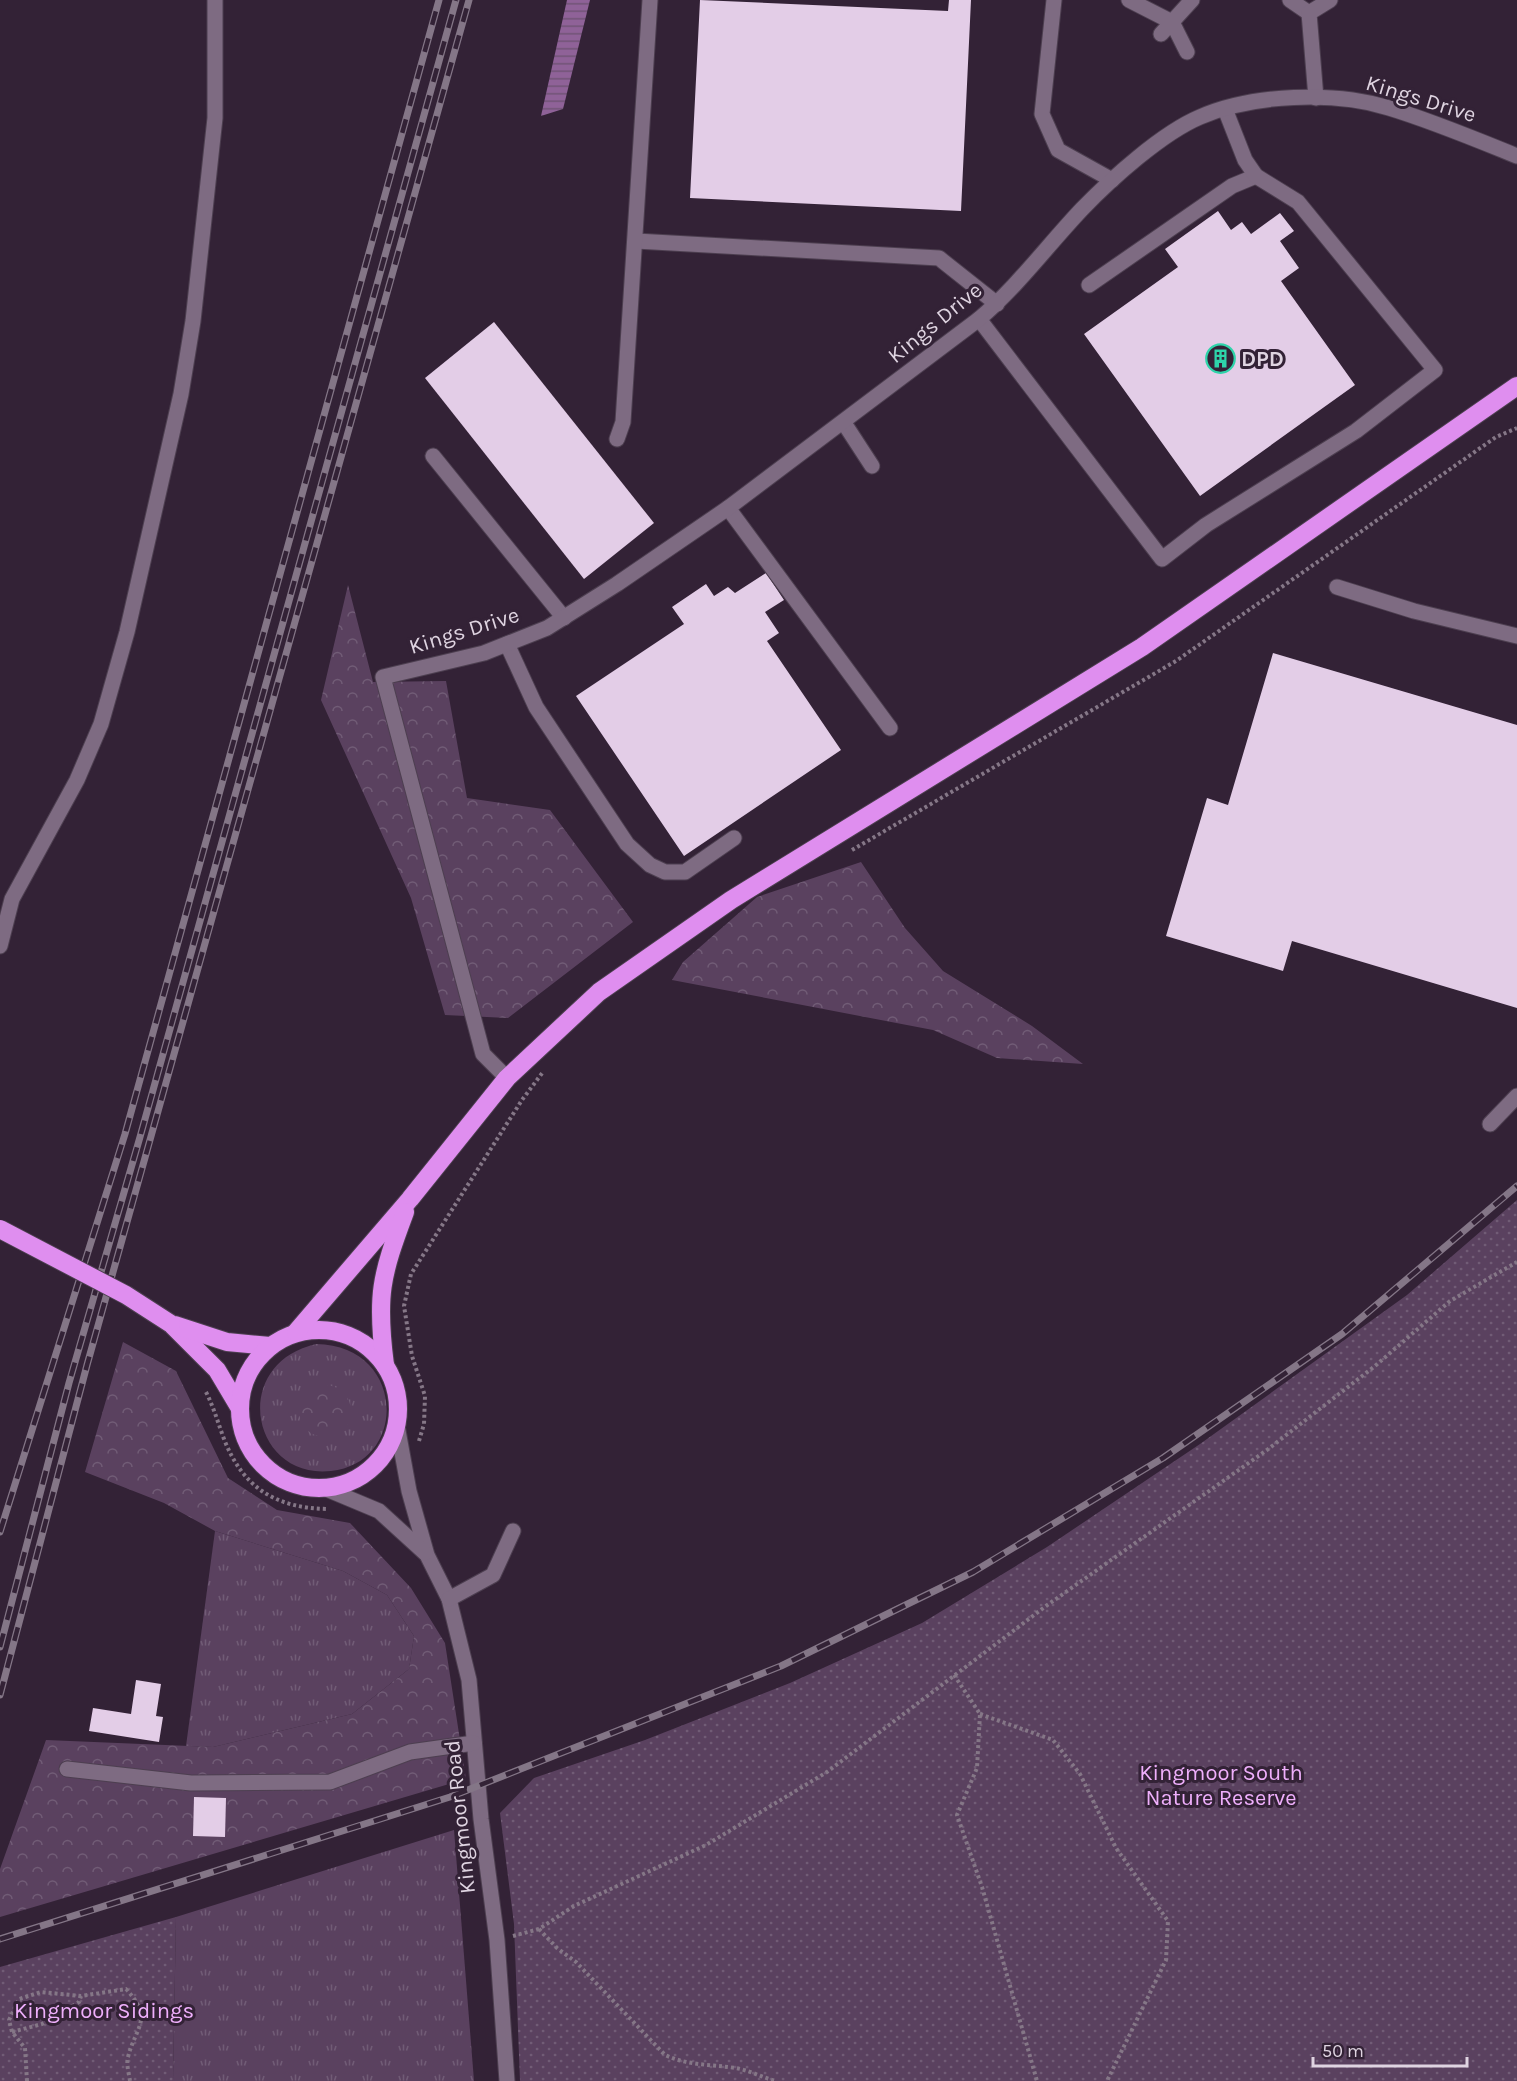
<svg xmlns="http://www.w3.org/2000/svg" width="1517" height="2081" viewBox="0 0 1517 2081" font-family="Karla,sans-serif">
	<defs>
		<pattern id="grass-tufts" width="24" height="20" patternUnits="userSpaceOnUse" patternTransform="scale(1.5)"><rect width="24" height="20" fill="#5a415f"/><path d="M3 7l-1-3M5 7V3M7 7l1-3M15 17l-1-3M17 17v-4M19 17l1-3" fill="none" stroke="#715c76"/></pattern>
		<pattern id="forest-crowns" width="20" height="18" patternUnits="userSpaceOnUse" patternTransform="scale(1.5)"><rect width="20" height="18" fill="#5a415f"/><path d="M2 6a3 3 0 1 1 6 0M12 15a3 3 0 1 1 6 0" fill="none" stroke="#715c76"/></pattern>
		<pattern id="park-dots" width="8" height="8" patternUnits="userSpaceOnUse" patternTransform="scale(1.5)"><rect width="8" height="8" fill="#5a415f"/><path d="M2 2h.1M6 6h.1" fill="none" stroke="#715c76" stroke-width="1.8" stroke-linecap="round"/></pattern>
		<pattern id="water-rules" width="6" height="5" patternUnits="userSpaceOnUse" patternTransform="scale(1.5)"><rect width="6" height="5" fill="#8f6298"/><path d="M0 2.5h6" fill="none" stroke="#715476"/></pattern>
	</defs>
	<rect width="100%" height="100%" fill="#332236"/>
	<!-- grass -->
	<g fill="url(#grass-tufts)">
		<path d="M316,1344C406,1345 409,1463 331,1471C251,1480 229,1364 316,1344Z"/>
		<path d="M215,1531L343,1571L387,1595L414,1636L409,1669L352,1714L213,1747L186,1746Z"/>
		<path d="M454,1830L474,2081H173L176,1917Z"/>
	</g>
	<!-- forest -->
	<g fill="url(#forest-crowns)">
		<path d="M348,585L373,682L446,681L467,798L550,810L633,922L508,1018L445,1015L411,898L321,700Z"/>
		<path d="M861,862L905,928L943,971L1032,1026L1083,1064L997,1058L933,1030L672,980L683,962L757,897Z"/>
		<path d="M123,1342L176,1371L228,1478L277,1510L350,1523L411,1588L445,1643L466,1779L0,1917V1869L46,1740L213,1747L352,1714L409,1669L414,1636L387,1595L343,1571L215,1531L164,1503L85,1472Z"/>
		<circle cx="325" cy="1411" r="26"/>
	</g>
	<!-- park -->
	<g fill="url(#park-dots)">
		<path d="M1517,1200V2081H520L514,1924L500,1813L534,1778L645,1740L790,1683L922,1623L1047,1547L1200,1444L1407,1295Z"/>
		<path d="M176,1917L173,2081H0V1967Z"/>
	</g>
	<!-- water -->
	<path fill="url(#water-rules)" d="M567,0H590L563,109L541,116Z"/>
	<!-- building -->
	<g fill="#e3cde7">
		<path d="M700,0L948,11L949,0H971L961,211L690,198Z"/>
		<path d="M1218,211L1231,230L1242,222L1251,234L1280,213L1294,231L1280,241L1299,268L1281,281L1355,385L1200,496L1084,334L1178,267L1165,249Z"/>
		<path d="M494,322L654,523L584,579L425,378Z"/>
		<path d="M766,573L784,600L765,612L779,633L767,641L841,750L684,856L576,696L684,624L672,607L706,584L714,596L728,587L735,593Z"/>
		<path d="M1273,653L1517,725V1008L1292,941L1283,971L1166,936L1207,798L1228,805Z"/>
		<path d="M136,1680L161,1684L156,1716L163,1717L159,1742L89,1731L93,1708L131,1714Z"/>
		<path d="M194,1797L226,1798L225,1837L193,1836Z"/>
	</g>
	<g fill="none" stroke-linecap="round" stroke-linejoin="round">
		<defs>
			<g id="minor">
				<path d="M1054,0L1042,114L1058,150L1112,180"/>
				<path d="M1129,0L1172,22L1187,52"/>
				<path d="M1290,0L1309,13"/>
				<path d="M1161,34L1192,0"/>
				<path d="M1316,98L1309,13L1330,0"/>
				<path d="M636,241L939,258L997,304"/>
				<path d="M1089,285L1232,186L1256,176"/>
				<path d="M979,319L1162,559L1206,525L1356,431L1435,370L1298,202L1256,176L1245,160L1225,109"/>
				<path d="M844,423L872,466"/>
				<path d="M617,439L623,422L650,0"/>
				<path d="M433,456L564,618"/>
				<path d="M728,508L890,728"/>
				<path d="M1337,587L1414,611L1517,636"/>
				<path d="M507,644L536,707L627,844L650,865L665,872H685L734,838"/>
				<path d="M0,946L12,899L77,780L101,724L127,632L181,394L193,321L215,118V0"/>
				<path d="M507,1078L483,1054L383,677L484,653L547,628L617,584L728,508L979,319C1017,287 1047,246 1082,209C1111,179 1162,133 1200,117C1252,94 1335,91 1389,108C1432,121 1475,139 1517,156"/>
				<path d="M1490,1124L1517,1096"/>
				<path d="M397,1425L409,1491L427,1555L449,1599L469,1680L481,1819L497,1940L507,2081"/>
				<path d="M324,1488L379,1511L425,1553"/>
				<path d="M449,1599L493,1575L513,1531"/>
				<path d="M67,1769L191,1783L330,1782L410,1752L474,1743"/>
			</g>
			<g id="highway">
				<path d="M171,1324L217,1370L239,1407"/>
				<path d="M175,1325L227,1342L270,1346"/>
				<circle cx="319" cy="1409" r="79"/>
				<path d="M296,1332L410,1199L507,1078L599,992L731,900L1142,647L1517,386"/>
				<path d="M385,1365C376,1296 381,1276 405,1212"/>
			</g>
		</defs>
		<!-- minor casing -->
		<use href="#minor" stroke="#4d3f50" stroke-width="17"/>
		<!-- highway casing -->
		<use href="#highway" stroke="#4d3f50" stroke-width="20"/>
		<!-- path -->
		<g stroke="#857787" stroke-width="4" stroke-dasharray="3 3" stroke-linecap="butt">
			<path d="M852,850L1176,661L1496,437L1517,428"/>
			<path d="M206,1392C214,1408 218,1423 224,1439C243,1488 276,1508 327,1509"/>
			<path d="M419,1441L424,1424L425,1396L412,1356L404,1306L411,1274L522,1100L543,1072"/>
			<path d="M954,1675L980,1714L977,1768L957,1815L982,1887L1037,2081"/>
			<path d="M980,1714L1053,1740L1080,1774L1116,1848L1168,1921L1166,1960L1107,2081"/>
			<path d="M539,1929L557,1948L576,1962L665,2055C689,2066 710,2064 735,2068C749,2070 763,2078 776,2081"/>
			<path d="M513,1936L539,1929L574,1906L706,1845L827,1772L1046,1606L1267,1450L1375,1366L1450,1301L1517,1262"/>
			<path d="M12,2032L42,2024L79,2002L81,1996"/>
			<path d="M27,2081L25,2048L12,2032L9,2020L19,1999L41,1992L81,1996L126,1989C154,2019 136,2026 128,2057C126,2064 129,2074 130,2081"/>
		</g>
		<!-- minor -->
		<use href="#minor" stroke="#7e6b82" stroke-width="15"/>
		<!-- highway -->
		<use href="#highway" stroke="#df8eef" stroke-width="18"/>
		<defs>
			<g id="rail">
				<path d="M0,1532L125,1134L439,0"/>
				<path d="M0,1647L69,1383L140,1137L456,0"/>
				<path d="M0,1695L87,1365L469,0"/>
				<path d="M0,1939L450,1797L781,1666L973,1572L1163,1458L1342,1334L1517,1186"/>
			</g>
		</defs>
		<!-- rail casing -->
		<use href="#rail" stroke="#847687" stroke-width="7"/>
		<!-- rail -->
		<use href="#rail" stroke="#332236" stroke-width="4.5" stroke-dasharray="14" stroke-linecap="butt"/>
		<defs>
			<path id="highway-bridge" d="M0,1229L126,1295L171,1324"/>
		</defs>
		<!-- highway-bridge casing -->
		<use href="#highway-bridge" stroke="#4d3f50" stroke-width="20" stroke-linecap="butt"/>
		<!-- highway-bridge -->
		<use href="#highway-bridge" stroke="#df8eef" stroke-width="18"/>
	</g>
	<!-- icons -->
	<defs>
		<symbol id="building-ring" viewBox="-11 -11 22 22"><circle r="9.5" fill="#332236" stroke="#2ed4aa" stroke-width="1.5"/><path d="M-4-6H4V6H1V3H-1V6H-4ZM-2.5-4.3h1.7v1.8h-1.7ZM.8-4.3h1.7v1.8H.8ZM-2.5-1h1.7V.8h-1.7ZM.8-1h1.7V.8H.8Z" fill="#2ed4aa"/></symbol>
	</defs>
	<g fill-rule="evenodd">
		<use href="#building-ring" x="1204" y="342" width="33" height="33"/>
	</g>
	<g text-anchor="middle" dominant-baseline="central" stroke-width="6" stroke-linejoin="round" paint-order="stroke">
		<!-- street labels -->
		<g font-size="22" fill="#dfd4e1" stroke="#332236">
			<text transform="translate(1421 99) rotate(17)">Kings Drive</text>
			<text transform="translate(935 323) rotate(-39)">Kings Drive</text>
			<text transform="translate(464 631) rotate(-17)">Kings Drive</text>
			<text transform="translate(460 1817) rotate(-96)">Kingmoor Road</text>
		</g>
		<!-- poi labels -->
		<g font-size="22" font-weight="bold" fill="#dfd4e1" stroke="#332236" text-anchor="start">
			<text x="1241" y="359">DPD</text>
		</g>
		<!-- park labels -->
		<g font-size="22" fill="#efaffc" stroke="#332236">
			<text x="1221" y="1773">Kingmoor South<tspan x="1221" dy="25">Nature Reserve</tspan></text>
			<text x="104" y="2011">Kingmoor Sidings</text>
		</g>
	</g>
	<!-- scale -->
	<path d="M1313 2057v9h154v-9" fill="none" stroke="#dfd4e1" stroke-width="3"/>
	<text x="1322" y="2057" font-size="18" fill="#dfd4e1" stroke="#332236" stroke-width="4.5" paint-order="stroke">50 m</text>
</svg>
